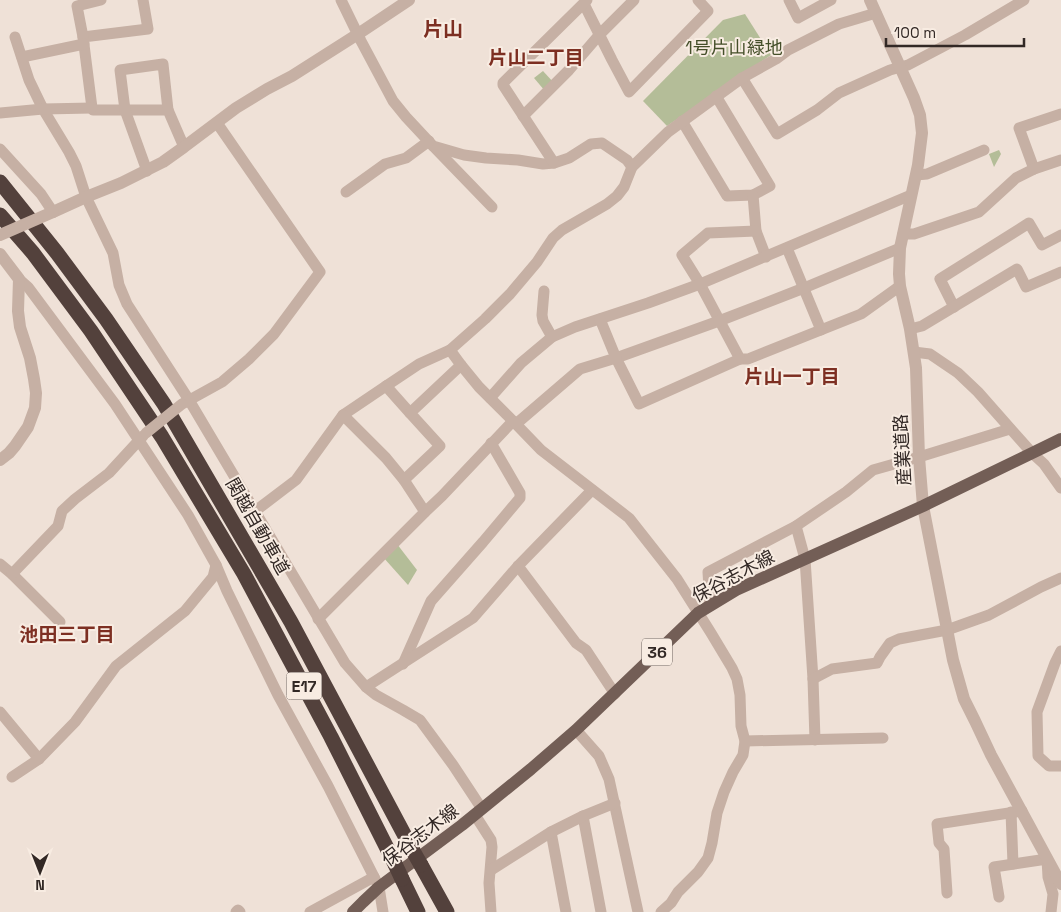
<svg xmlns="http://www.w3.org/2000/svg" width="1061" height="912" viewBox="0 0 1061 912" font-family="'Space Grotesk','Noto Sans JP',sans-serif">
	<rect width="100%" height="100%" fill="#efe1d7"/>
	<!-- green -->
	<g fill="#b4bd98">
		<path d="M745,14L771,55L667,126L643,101L723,20Z"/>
		<path d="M543,71L554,83L545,91L534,78Z"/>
		<path d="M999,150L1001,154L994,167L989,154Z"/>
		<path d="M397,544L417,570L408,585L383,557Z"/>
	</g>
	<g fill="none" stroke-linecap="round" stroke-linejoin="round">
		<!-- minor -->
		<g stroke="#c6b0a4" stroke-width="11">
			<path d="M143,0L148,29L83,37L92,108L93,110H168L184,147"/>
			<path d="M341,0L361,41L393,101L406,117L433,146L464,155L486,158L518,160L543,164L554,163L569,158L591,144L602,143L627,160L632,167"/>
			<path d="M789,0L798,18L831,0"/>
			<path d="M584,4L612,60L629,92L708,11L698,0"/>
			<path d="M15,37L29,80L43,109L69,152L76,166L86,197L113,253L119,285L127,304L189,400L345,663L366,687L376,695L403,710L420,720L453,765L482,809"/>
			<path d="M83,37L77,6L101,0"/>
			<path d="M22,57L84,44"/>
			<path d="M742,78L777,134L817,110L839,93L890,70L908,65L965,35L1024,0"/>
			<path d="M0,113L43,109L92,108"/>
			<path d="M523,116L569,70L600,34L634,0"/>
			<path d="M682,121L727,196L753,195L770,186L716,96"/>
			<path d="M434,147L492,207"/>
			<path d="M0,149L41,194L53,212"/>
			<path d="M554,163L503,85V83L587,0"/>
			<path d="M1034,169L1019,128L1061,114"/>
			<path d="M147,171L125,110L120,70L163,64L168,110"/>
			<path d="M916,175L927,174L984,150"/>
			<path d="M346,192L385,164L406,158L429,141"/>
			<path d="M753,195L756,231L766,257"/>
			<path d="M756,231L708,233L682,255L700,284L740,359H748L861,314L900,286"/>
			<path d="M903,234H914L979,212L1016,178L1034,169L1061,160"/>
			<path d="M787,248L821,330"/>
			<path d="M19,279L28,287L115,404L188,515L216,565L227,591L278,695L328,786L374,877L379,887L383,912"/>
			<path d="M544,291L542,315L543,321L552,337"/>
			<path d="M954,307L940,279L1029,223L1042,245L1061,235"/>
			<path d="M910,329L922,326L1017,269L1026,287L1061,272"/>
			<path d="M914,352L930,354L958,373L978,392L1032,453L1044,464L1061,488"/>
			<path d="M740,359L639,404L616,358L719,321L804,288L900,248"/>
			<path d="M386,386L419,364L450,350"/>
			<path d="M490,398L521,363L552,337L575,327L648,303L700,284L911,195"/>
			<path d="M184,403L222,382L249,359L274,334L320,272L217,123"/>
			<path d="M343,415L386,386L410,413"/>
			<path d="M516,424L580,369L616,358L600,319"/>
			<path d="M404,480L440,446L410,413L461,365"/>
			<path d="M254,512L296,480L343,415L386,458L404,480L425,512"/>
			<path d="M796,526L805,559L813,679L815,740"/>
			<path d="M0,564L12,574L60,622"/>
			<path d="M518,566L576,643L586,650L615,694"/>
			<path d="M12,574L58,526L62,511L75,499L109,473L143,436"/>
			<path d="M710,606L708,572L796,526L846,492L873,470L919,457L1010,429"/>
			<path d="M318,619L425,512L442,496L513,421"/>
			<path d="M1061,651L1055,663L1037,712L1038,756L1049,766H1061"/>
			<path d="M403,664L431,601L483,542L520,498V493L491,443"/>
			<path d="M813,679L832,669L877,663L880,657L890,643L899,639L947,630L989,615L1041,587L1061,578"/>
			<path d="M366,687L473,618L518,566L592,490"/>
			<path d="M0,712L39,759"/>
			<path d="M576,730L599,756L609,779L638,912"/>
			<path d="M745,741L883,738"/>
			<path d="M12,777L39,759L75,722L116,666L185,611L213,577L216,565"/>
			<path d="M1011,812L1013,864"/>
			<path d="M475,815L491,840L492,847L489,883L491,912"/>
			<path d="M583,816L601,912"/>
			<path d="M551,832L566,912"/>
			<path d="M491,870L551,832L583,816L615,803"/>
			<path d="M947,893L944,849L939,843L937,824L1022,811"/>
			<path d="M999,897L994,867L1047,859L1048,877L1053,894L1051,912"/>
			<path d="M236,912L238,910L240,912"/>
			<path d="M310,912L374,877"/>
			<path d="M661,912L671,903L678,892L698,872L708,858L712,843L717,813L724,792L733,772L743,755L745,741L741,726L740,695L737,679L732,668L711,633L677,579L629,518L541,450L513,421L479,387L461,365L450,350L485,319L510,294L537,262L553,238L562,230L607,204L617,196L624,187L632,167L668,132L742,78L776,59L788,50L839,24L876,13"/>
		</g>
		<!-- tertiary -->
		<g stroke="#c6b0a4" stroke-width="12">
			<path d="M870,0L914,98L920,115L922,133L918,165L900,248L899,274L900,286L910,329L916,368L919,457L923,506L953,660L964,699L975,721L991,755L1061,884"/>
			<path d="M53,212L86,197L121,183L163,162L184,147L236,108L267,89L292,76L358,34L409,0"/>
			<path d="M0,254L19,279L18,311L20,327L30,358L34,379L36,393L35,408L28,427L15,446L9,453L0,460"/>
		</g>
		<!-- primary -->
		<path stroke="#735e56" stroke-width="12" d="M353,912L363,902L379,887L462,825L531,769L576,730L698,613L736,590L923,506L1061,439"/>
		<!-- motorway -->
		<g stroke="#53413c" stroke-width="15">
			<path d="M0,182L57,253L106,319L164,404L291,622L413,851"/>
			<path d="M0,215L33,253L91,331L162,437L244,574L331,737L395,864"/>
			<path d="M421,865L447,912"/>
			<path d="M402,879L418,912"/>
		</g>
		<!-- minor-bridge -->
		<path stroke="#c6b0a4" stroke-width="11" d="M146,433L182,404"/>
		<!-- tertiary-bridge -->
		<path stroke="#c6b0a4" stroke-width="12" d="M0,235L53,212"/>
		<!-- motorway-bridge -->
		<g stroke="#53413c" stroke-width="15">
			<path d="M413,851L421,865"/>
			<path d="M395,864L402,879"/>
		</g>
	</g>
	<g text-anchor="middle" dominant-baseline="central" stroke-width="4" stroke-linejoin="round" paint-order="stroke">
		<!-- shield labels -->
		<g fill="#f8ece2" stroke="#6d635e" stroke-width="1">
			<rect x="642" y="638.5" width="30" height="27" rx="4"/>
			<rect x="286.5" y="672.5" width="35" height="27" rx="4"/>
		</g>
		<g font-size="16" font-weight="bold" fill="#322825">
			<text x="657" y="652">36</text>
			<text x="304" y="686">E17</text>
		</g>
		<!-- park labels -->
		<g font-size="18" fill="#454f2a" stroke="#f8ece2">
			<text x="734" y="47">1号片山緑地</text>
		</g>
		<!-- street labels -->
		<g font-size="18" fill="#322825" stroke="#f8ece2">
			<text transform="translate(902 450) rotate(-93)">産業道路</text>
			<text transform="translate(258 526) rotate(60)">関越自動車道</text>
			<text transform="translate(733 576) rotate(-28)">保谷志木線</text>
			<text transform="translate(420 835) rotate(-37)">保谷志木線</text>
		</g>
		<!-- neighbourhood labels -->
		<g font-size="19" font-weight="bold" fill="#7d2f22" stroke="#f8ece2">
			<text x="536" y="57">片山二丁目</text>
			<text x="792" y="376">片山一丁目</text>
			<text x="67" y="634">池田三丁目</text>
		</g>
		<!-- quarter labels -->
		<g font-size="20" font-weight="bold" fill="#7d2f22" stroke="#f8ece2">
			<text x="443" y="29">片山</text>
		</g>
	</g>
	<!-- north arrow -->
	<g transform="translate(40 872) rotate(180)" stroke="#f8ece2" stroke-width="4" paint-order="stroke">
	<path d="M0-4L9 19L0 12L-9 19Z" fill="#322825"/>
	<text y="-8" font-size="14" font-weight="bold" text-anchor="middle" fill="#322825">N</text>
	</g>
	<!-- scale -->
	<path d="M886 38v8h138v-8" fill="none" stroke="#322825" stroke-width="2.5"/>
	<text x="894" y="38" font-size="15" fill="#322825" stroke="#f8ece2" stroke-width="4" paint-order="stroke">100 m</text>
</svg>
